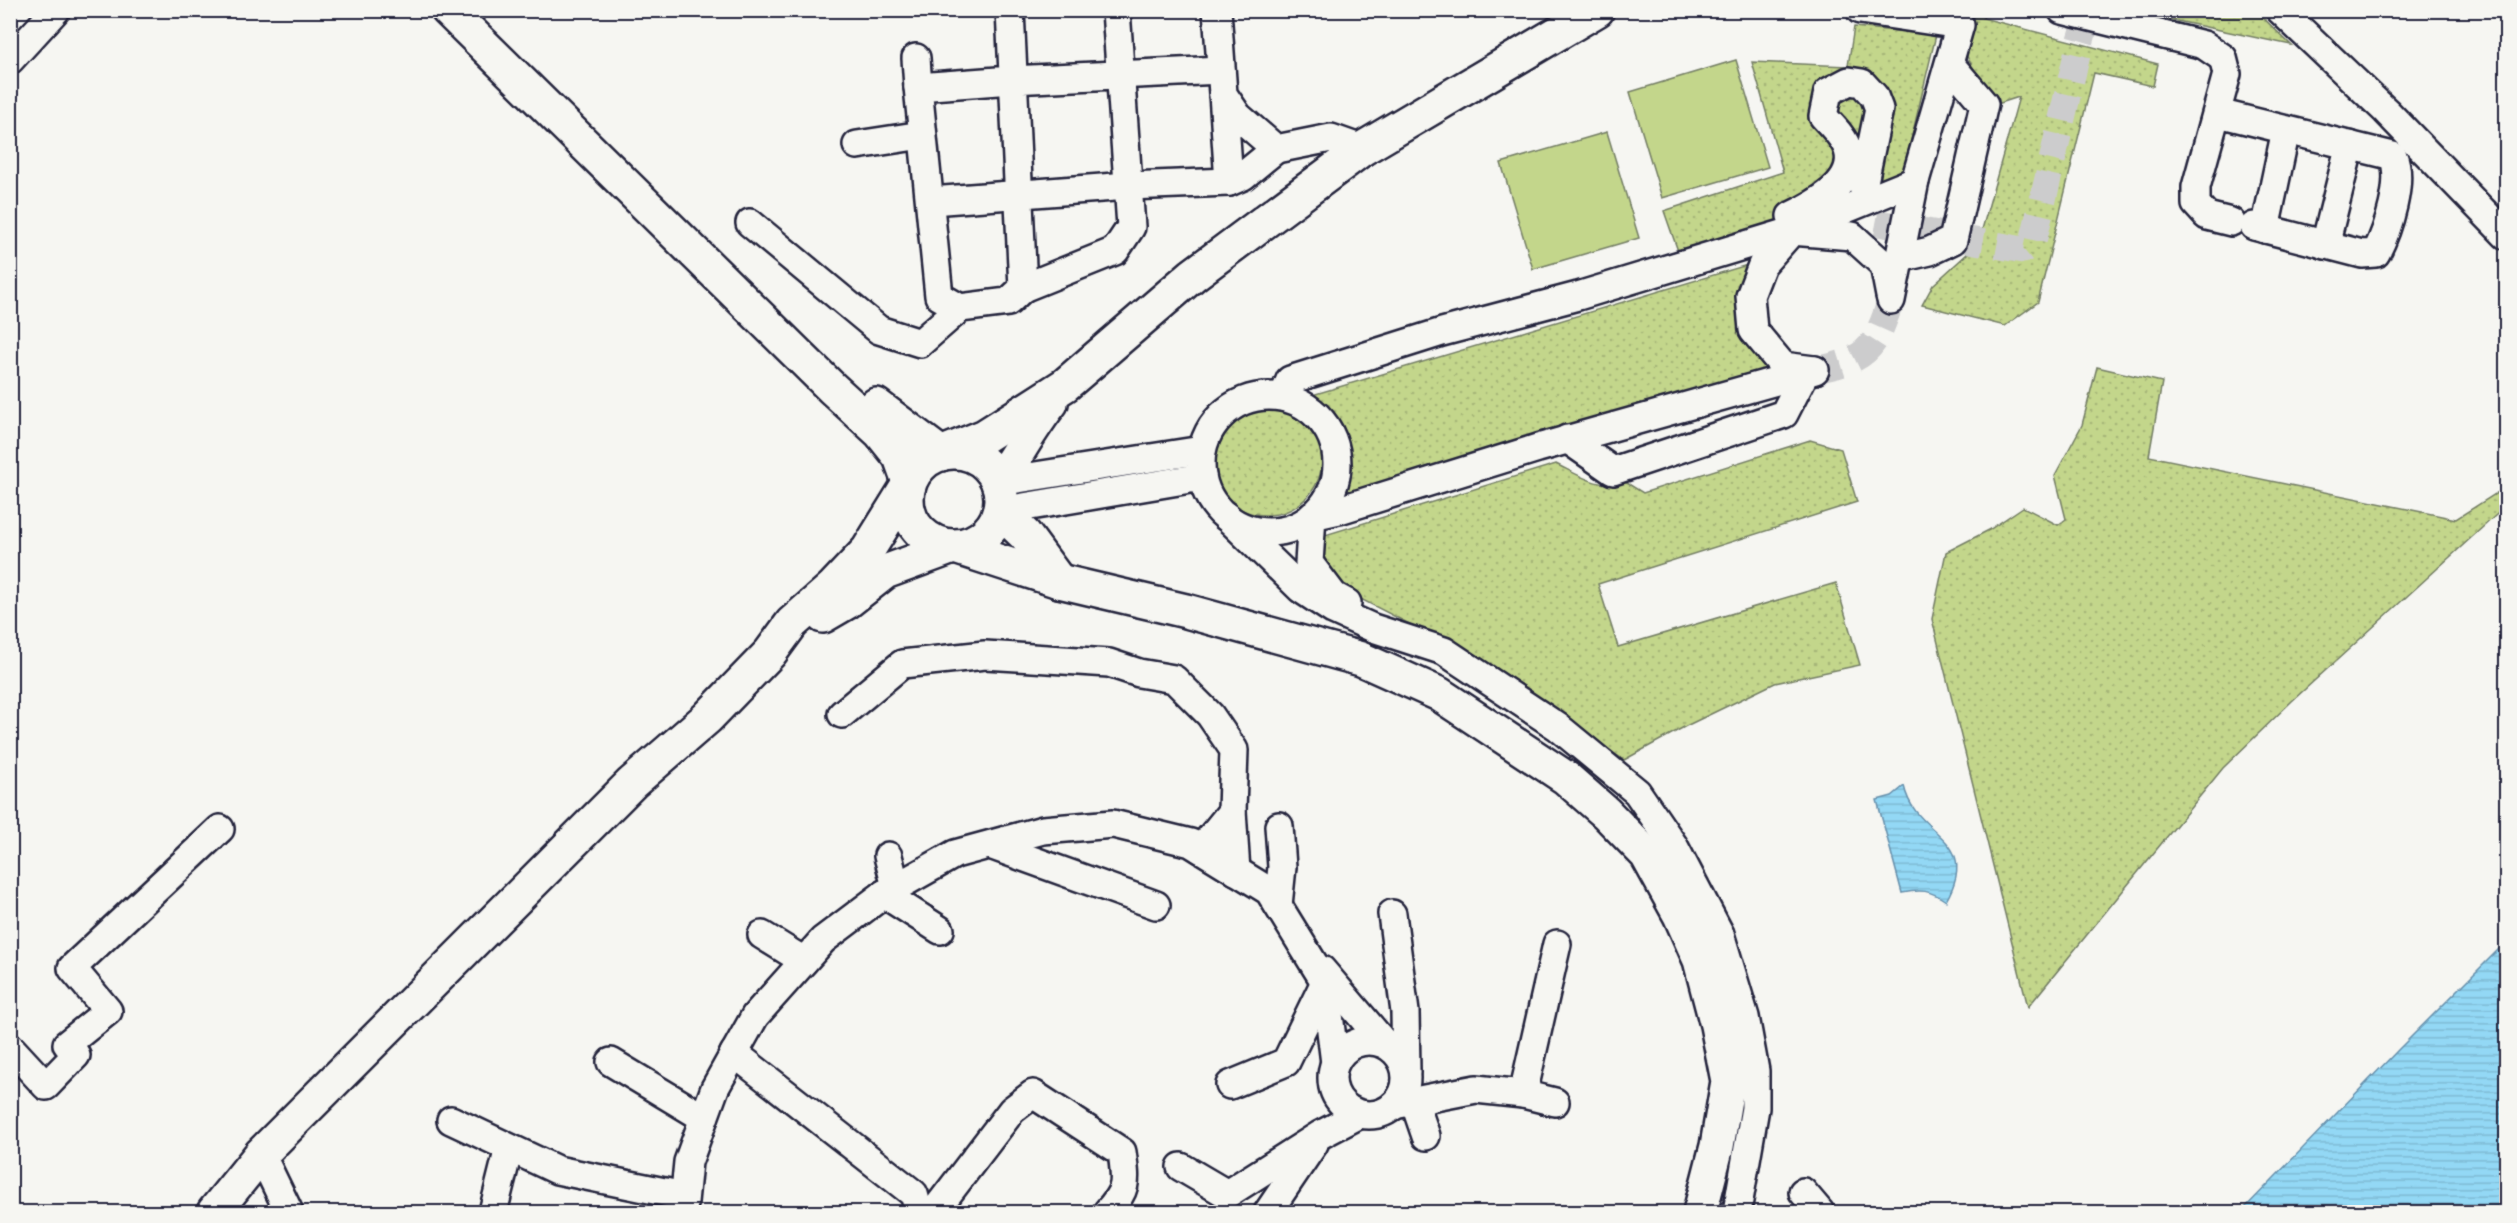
<svg xmlns="http://www.w3.org/2000/svg" width="2517" height="1223" viewBox="0 0 2517 1223" font-family="'Architects Daughter',sans-serif">
	<defs>
		<pattern id="grass-dots" width="8" height="8" patternUnits="userSpaceOnUse" patternTransform="scale(1.5)"><rect width="8" height="8" fill="#c3d68b"/><path d="M2 2h.1M6 6h.1" fill="none" stroke="#a7b779" stroke-width="1.8" stroke-linecap="round"/></pattern>
		<pattern id="water-rules" width="6" height="5" patternUnits="userSpaceOnUse" patternTransform="scale(1.5)"><rect width="6" height="5" fill="#93d8f5"/><path d="M0 2.5h6" fill="none" stroke="#7eb9d3"/></pattern>
	</defs>
	<rect width="100%" height="100%" fill="#f6f6f2"/>
	<filter id="ink" filterUnits="userSpaceOnUse"><feTurbulence type="fractalNoise" baseFrequency=".0167" numOctaves="2"/><feDisplacementMap in="SourceGraphic" scale="12" xChannelSelector="R" yChannelSelector="G"/><feConvolveMatrix kernelMatrix="1 2 1 2 8 2 1 2 1" color-interpolation-filters="sRGB"/></filter>
	<g filter="url(#ink)">
		<!-- grass -->
		<g fill="url(#grass-dots)" stroke="#727c63" stroke-width="1.5">
			<path d="M1976,11H1985L1983,18L2158,64L2153,86L2094,73L2038,302L2005,326L1922,305L1933,285L1978,244L2019,97L1994,105L1965,53Z"/>
			<path d="M2130,11H2256L2291,45Z"/>
			<path d="M1854,27L1936,35L1902,178L1775,228L1678,251L1664,211L1783,172L1752,62L1848,66Z"/>
			<path d="M1747,265L1744,278L1778,369L1328,505C1361,464 1336,426 1302,398Z"/>
			<path d="M2097,367L2162,382L2149,456L2456,519L2506,487V506L2292,701L2223,768L2028,1007L1932,619L1946,552L1989,530L2023,507L2058,525L2066,519L2055,475L2082,425Z"/>
			<circle cx="1266" cy="459" r="56"/>
			<path d="M1810,440L1841,449L1857,502L1598,584L1618,647L1836,583L1860,665L1775,683L1686,726L1624,760L1462,651L1345,591L1330,575L1319,548L1325,535L1556,464C1575,473 1602,492 1622,480L1643,493Z"/>
		</g>
		<!-- pitch -->
		<g fill="#c3d68b" stroke="#727c63" stroke-width="1.5">
			<path d="M1736,60L1768,167L1662,198L1630,92Z"/>
			<path d="M1607,132L1639,238L1533,269L1501,163Z"/>
		</g>
		<!-- water -->
		<g fill="url(#water-rules)" stroke="#668fab" stroke-width="1.5">
			<path d="M1904,786C1915,838 1983,836 1946,901C1930,890 1921,889 1902,893L1877,800L1892,796Z"/>
			<path d="M2506,942V1212H2241L2398,1050Z"/>
		</g>
		<g fill="none" stroke-linecap="round" stroke-linejoin="round">
			<!-- minor-tunnel -->
			<g stroke="#cccccd" stroke-width="27" stroke-dasharray="27 14" stroke-linecap="butt">
				<path d="M1863,187V205L1873,222L2023,250L2033,242L2078,50L2090,10"/>
				<path d="M1815,370C1868,359 1874,351 1891,300"/>
			</g>
			<defs>
				<g id="minor">
					<path d="M1010,10L1023,288L1008,302L960,308L939,296L918,87L1011,80L1221,70"/>
					<path d="M1217,10L1223,94L1238,116L1276,149L1331,138L1362,149"/>
					<path d="M1860,10L1960,25L1915,181L1891,300"/>
					<path d="M2062,10L2204,45L2223,58L2227,74L2196,187V204L2207,216L2231,222"/>
					<path d="M2280,10L2386,111L2506,235"/>
					<path d="M916,58L918,87"/>
					<path d="M10,60L56,10"/>
					<path d="M1223,94L1229,182"/>
					<path d="M2218,113L2393,156C2404,181 2388,230 2376,253L2362,254L2254,226"/>
					<path d="M857,145L922,135"/>
					<path d="M931,201L1128,186L1229,182L1243,176L1276,149"/>
					<path d="M1791,216C1814,205 1858,182 1848,150C1844,137 1832,126 1823,116L1828,92L1849,81L1862,83L1874,96L1879,109L1863,187"/>
					<path d="M750,223L879,330L920,343L960,308"/>
					<path d="M2265,229L2286,130"/>
					<path d="M2325,245L2350,145"/>
					<path d="M1900,258L1930,251L1953,240L1984,104L1950,64"/>
					<path d="M1023,288L1115,251L1131,227L1116,10"/>
					<path d="M1814,370L1783,366L1753,330L1750,296L1762,265L1792,231L1852,236L1884,265L1890,296"/>
					<circle cx="1269" cy="464" r="68"/>
					<path d="M1283,397L1290,380L1442,332L1578,296L1792,231L1915,181"/>
					<path d="M1567,439L1613,471L1784,414L1805,373"/>
					<path d="M998,482L1202,450"/>
					<path d="M1000,511L1202,477"/>
					<path d="M1226,516L1301,589L1333,610L1373,628L1444,651L1558,727L1637,792L1674,846L1720,934L1745,1017L1755,1071V1108L1737,1212"/>
					<path d="M1347,603L1334,596L1309,563L1312,516L1339,510L1538,448L1815,370"/>
					<path d="M842,714L902,664L985,655L1109,663L1139,673L1174,679L1210,715L1234,750L1232,811"/>
					<path d="M990,845L1156,905"/>
					<path d="M1201,849L1232,811L1236,871"/>
					<path d="M888,856L896,887"/>
					<path d="M884,894L940,930"/>
					<path d="M1278,905L1282,867L1279,826"/>
					<path d="M1392,914L1405,1012L1406,1071"/>
					<path d="M762,935L804,961"/>
					<path d="M1322,970L1385,1044"/>
					<circle cx="1369" cy="1078" r="37"/>
					<path d="M10,1047L46,1086L76,1055L67,1044L108,1011L72,968L220,829"/>
					<path d="M734,1053L914,1194L919,1212"/>
					<path d="M611,1062L704,1118"/>
					<path d="M1230,1085L1286,1062L1325,982"/>
					<path d="M1523,1094L1555,1102"/>
					<path d="M1414,1101L1426,1136"/>
					<path d="M1394,1105L1476,1089L1523,1094L1557,944"/>
					<path d="M451,1120L557,1170L684,1196"/>
					<path d="M261,1154L289,1212"/>
					<path d="M1181,1167L1227,1194L1320,1135L1360,1114"/>
					<path d="M1803,1192L1820,1212"/>
					<path d="M493,1212L509,1148"/>
					<path d="M683,1212L688,1162L715,1088L755,1016L823,940L884,894L955,854L1043,830L1113,824L1191,843L1269,891L1325,982L1335,1063"/>
					<path d="M934,1212L1012,1110L1033,1094L1122,1152C1126,1182 1128,1189 1107,1212"/>
					<path d="M1268,1212L1314,1144"/>
				</g>
				<g id="major">
					<path d="M448,10L832,388L880,432L900,457L909,482"/>
					<path d="M876,405L941,454"/>
					<circle cx="954" cy="499" r="47"/>
					<path d="M943,453L985,436L1065,385L1193,275L1362,149L1597,10"/>
					<path d="M998,482C1017,456 1031,428 1051,403"/>
					<path d="M1000,511L1025,535L1059,581"/>
					<path d="M955,547L1059,581L1186,611L1361,659L1439,694L1566,778L1606,813L1647,855L1680,915L1700,960L1717,1025L1728,1081L1717,1146L1700,1212"/>
					<path d="M823,616L847,602L885,572L953,547"/>
					<path d="M214,1212L261,1154L632,783L707,718L770,653L792,623L832,588L868,550L909,484"/>
				</g>
			</defs>
			<!-- minor casing -->
			<use href="#minor" stroke="#22223b" stroke-width="32"/>
			<!-- major casing -->
			<use href="#major" stroke="#22223b" stroke-width="38"/>
			<!-- minor -->
			<use href="#minor" stroke="#f6f6f2" stroke-width="27"/>
			<!-- major -->
			<use href="#major" stroke="#f6f6f2" stroke-width="33"/>
		</g>
	</g>
	<!-- margin -->
	<rect width="2517" height="1223" fill="none" stroke="#f6f6f2" stroke-width="36"/>
	<rect x="18" y="18" width="2481" height="1187" fill="none" stroke="#22223b" stroke-width="2" filter="url(#ink)"/>
</svg>
